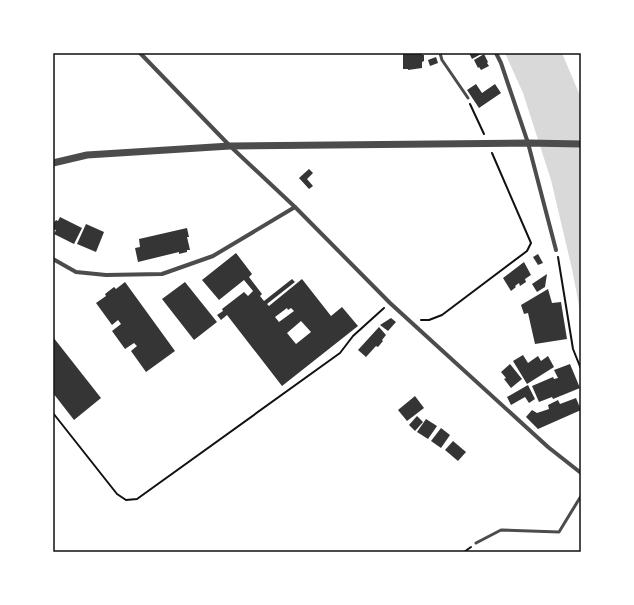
<svg xmlns="http://www.w3.org/2000/svg" width="634" height="605" viewBox="0 0 634 605" font-family="'DM Sans',sans-serif">
	<rect width="100%" height="100%" fill="#fff"/>
	<!-- water -->
	<path fill="#d9d9d9" d="M505,53H562L581,98V316L572,269L551,180L523,93Z"/>
	<!-- building -->
	<g fill="#353535" fill-rule="evenodd">
		<path d="M403,53H422V55H424V61L422,62V68L408,70V69H403Z"/>
		<path d="M469,53H483L472,59Z"/>
		<path d="M484,54L488,62L487,63L489,66L481,70L479,67L478,68L474,60Z"/>
		<path d="M436,57L438,63L430,66L428,60Z"/>
		<path d="M476,84L482,93L495,84L501,93L479,108L467,90Z"/>
		<path d="M309,169L313,173L307,179L313,186L309,189L299,178Z"/>
		<path d="M60,217L82,228L74,244L54,234L56,230L53,229V224L56,220L58,221Z"/>
		<path d="M86,224L104,232L96,252L77,244Z"/>
		<path d="M187,228L189,237H187L190,250H187V252L179,254V252L138,262L135,248L140,247L139,239Z"/>
		<path d="M236,253L252,274L249,277L262,294L260,296L264,301L292,279L295,282L267,304L269,306L302,279L331,316L342,307L358,326L282,386L227,315L221,320L217,315L223,311L222,309L244,292L248,296L253,291L244,280L219,300L202,280ZM287,308L288,310L291,308L294,311L279,322L275,317ZM301,321L311,332L296,344L287,333Z"/>
		<path d="M538,254L543,263L538,265L533,257Z"/>
		<path d="M524,262L531,275L525,279L526,282L520,286L519,283L515,286L516,287L511,291L503,278Z"/>
		<path d="M547,274L545,287L537,292L532,284Z"/>
		<path d="M125,282L175,351L146,372L131,351L137,346L134,343L125,349L112,331L121,324L118,320L112,325L96,303L106,296L105,294L114,287L116,289Z"/>
		<path d="M185,282L217,322L194,340L162,299Z"/>
		<path d="M548,289L552,303L561,302L567,339L535,344L528,313L524,314L521,305Z"/>
		<path d="M391,318L396,322L388,331L380,325Z"/>
		<path d="M379,327L386,335L382,340L383,341L378,347L376,346L366,357L358,350Z"/>
		<path d="M53,337L101,398L74,420L53,393Z"/>
		<path d="M523,355L528,363L538,356L541,361L548,356L554,367L527,384L513,361Z"/>
		<path d="M510,364L522,379L511,388L504,379L506,378L501,372Z"/>
		<path d="M570,364L580,388L553,399L552,397L539,402L532,386L553,377L554,379L558,378L554,370Z"/>
		<path d="M528,385L535,399L529,403L525,397L511,405L507,397Z"/>
		<path d="M415,396L424,408L407,421L398,410Z"/>
		<path d="M576,398L581,410L538,429L526,417L532,410L537,413L549,409L548,405L558,400L560,404Z"/>
		<path d="M417,416L423,422L415,431L409,425Z"/>
		<path d="M426,419L437,426L428,439L417,432Z"/>
		<path d="M441,428L450,435L441,448L431,441Z"/>
		<path d="M453,441L466,452L458,461L445,450Z"/>
	</g>
	<g fill="none" stroke-linecap="round" stroke-linejoin="round">
		<!-- path -->
		<g stroke="#111" stroke-width="2">
			<path d="M470,104L484,134"/>
			<path d="M558,257L573,349L581,369"/>
			<path d="M421,320H429L442,315L527,251L531,243L492,153"/>
			<path d="M53,413L117,494L126,500L137,499L340,353L353,336L384,308"/>
			<path d="M464,552L471,547"/>
		</g>
		<!-- service -->
		<g stroke="#4c4c4c" stroke-width="3">
			<path d="M440,53L442,60L468,98"/>
			<path d="M476,543L501,530L559,532L581,496"/>
		</g>
		<!-- minor -->
		<g stroke="#4c4c4c" stroke-width="4">
			<path d="M140,53L230,146L295,207L390,303L548,447L581,473"/>
			<path d="M496,53L501,63L528,143L556,250"/>
			<path d="M53,259L76,272L106,275L162,274L213,256L295,207"/>
		</g>
		<!-- tertiary -->
		<path stroke="#4c4c4c" stroke-width="7" d="M53,163L87,155L230,146L528,143L581,144"/>
	</g>
	<!-- border -->
	<rect width="634" height="605" fill="none" stroke="#ffffff" stroke-width="108"/>
	<rect x="54" y="54" width="526" height="497" fill="none" stroke="#111" stroke-width="1.5"/>
</svg>
